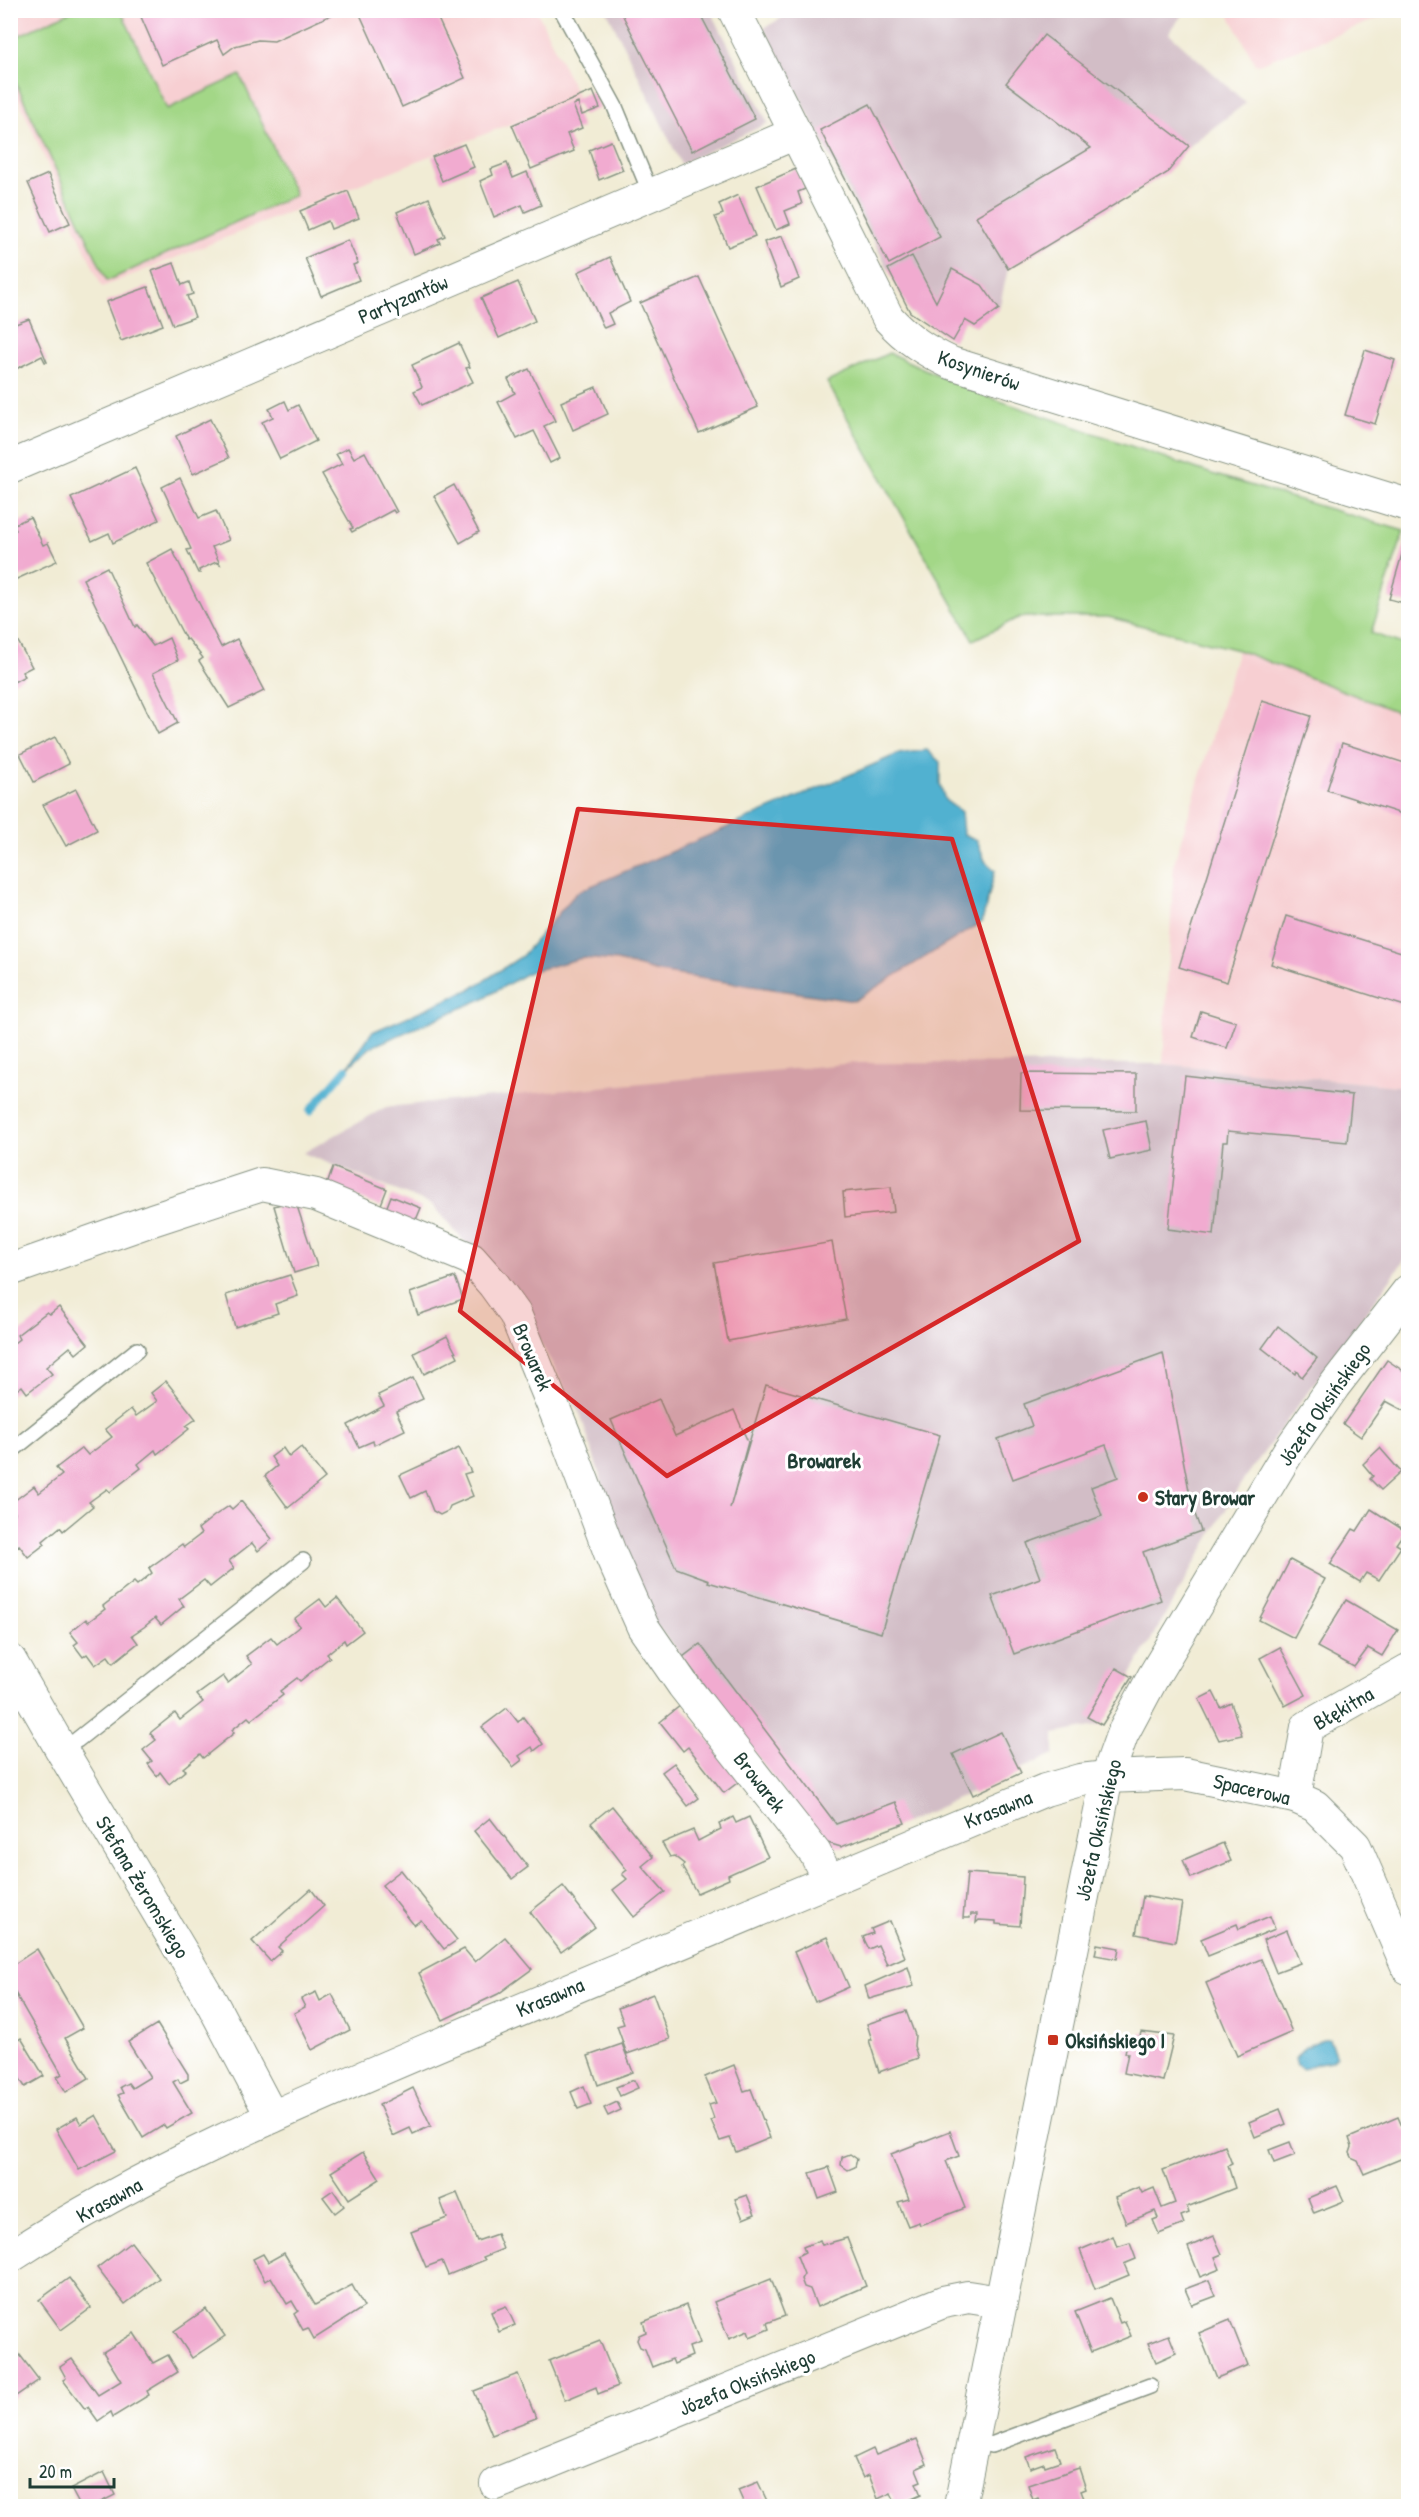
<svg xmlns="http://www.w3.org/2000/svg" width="1419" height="2517" viewBox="0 0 1419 2517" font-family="'Patrick Hand',sans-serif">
	<rect width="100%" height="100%" fill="#fff"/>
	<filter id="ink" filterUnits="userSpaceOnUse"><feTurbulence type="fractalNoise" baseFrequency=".0167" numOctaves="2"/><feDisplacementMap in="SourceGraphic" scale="12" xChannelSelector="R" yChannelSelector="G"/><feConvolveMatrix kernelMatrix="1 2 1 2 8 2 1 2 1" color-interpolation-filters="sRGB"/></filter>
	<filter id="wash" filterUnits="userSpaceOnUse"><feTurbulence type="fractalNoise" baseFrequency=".008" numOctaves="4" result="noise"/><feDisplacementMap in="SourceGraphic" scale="24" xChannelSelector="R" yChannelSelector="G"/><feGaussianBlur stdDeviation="1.35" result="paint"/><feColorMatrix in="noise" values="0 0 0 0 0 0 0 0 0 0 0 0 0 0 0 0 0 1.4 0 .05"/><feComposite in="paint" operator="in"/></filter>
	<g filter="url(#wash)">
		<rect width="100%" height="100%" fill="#f1ecd5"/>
		<!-- built -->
		<g fill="#f7cfd2">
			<path d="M10,11H537L578,97L102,287L11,82Z"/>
			<path d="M1227,11H1398L1256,65Z"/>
			<path d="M1238,650L1408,716V1087L1163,1064L1174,863Z"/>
		</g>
		<!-- industrial -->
		<g fill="#d2bdc6">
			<path d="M796,10L1185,11L1169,33L1246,103L1189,146L1167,173L1008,269L999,309L975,326L965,320L953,341L910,312L764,28Z"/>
			<path d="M607,11H711L768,123L681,164Z"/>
			<path d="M854,1063L1163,1064L1408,1087V1255L1240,1485L1102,1725L1054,1734V1754L905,1823L821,1841L683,1657L643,1610L581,1416L518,1302L432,1205L303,1153L386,1107Z"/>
		</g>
		<!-- green -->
		<g fill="#a3d787" stroke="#618a5e" stroke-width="1.5">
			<path d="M74,10L121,11L167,109L240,75L295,195L107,281L11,72V39Z"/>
			<path d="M889,353L980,394L1212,474L1404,531L1371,633L1408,646V716L1238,650L1108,617H1020L973,640L827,382Z"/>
		</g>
		<!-- water -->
		<g fill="#51b1d0" stroke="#387782" stroke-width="1.5">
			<path d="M927,750L940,762V784L945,800L961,812L963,834L977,840L985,861L995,871L982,922L854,1001L658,972L617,961L582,958L529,972L482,999L371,1047L346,1069L372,1032L473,988L522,956L577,892L898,754Z"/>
			<path d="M1323,2039H1329L1336,2057L1332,2061L1318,2063L1303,2069L1297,2065L1295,2059L1304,2048Z"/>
		</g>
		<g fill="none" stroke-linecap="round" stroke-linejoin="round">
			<!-- stream -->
			<path stroke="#51b1d0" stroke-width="8" d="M310,1111L346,1069"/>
		</g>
		<g id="blocks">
			<!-- building -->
			<g fill="#f1abd0">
				<path d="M138,10H342L274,41L258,40L235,46L224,54L217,40L162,65Z"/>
				<path d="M358,10H434L465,78L402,107Z"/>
				<path d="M620,10H698L755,119L692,151Z"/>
				<path d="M1044,35L1189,146L1167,173L1008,269L976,216L1091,148L1006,83Z"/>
				<path d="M593,91L600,108L582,115L578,103L573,105L582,128L567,134L574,151L531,169L512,125Z"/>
				<path d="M870,104L940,237L889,264L820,130Z"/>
				<path d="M611,141L623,170L599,180L589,150Z"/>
				<path d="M464,144L474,167L442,181L432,157Z"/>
				<path d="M507,163L513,178L527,172L541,205L525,212L522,205L494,217L480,181L493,175L491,169Z"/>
				<path d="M796,169L805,189L798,192L802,204L785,211L790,224L776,230L757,186Z"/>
				<path d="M48,174L70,223L50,232L28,183Z"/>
				<path d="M348,191L359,218L331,229L328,221L308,230L300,211Z"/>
				<path d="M738,195L755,236L728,247L715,217L723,214L719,204Z"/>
				<path d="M429,198L445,236L438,239L440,243L414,254L397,212Z"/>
				<path d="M782,236L799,279L781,287L764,242Z"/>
				<path d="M348,240L358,263L353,265L359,280L321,296L305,258Z"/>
				<path d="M912,256L936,302L952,269L982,285L999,309L975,326L965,320L953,341L910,312L888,269Z"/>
				<path d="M610,257L630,302L608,313L613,324L604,328L578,272Z"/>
				<path d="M174,263L182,285L189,282L193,294L187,296L195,317L173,325L152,271Z"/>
				<path d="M699,277L758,407L699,433L640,303Z"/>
				<path d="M518,282L535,321L499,338L481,298Z"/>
				<path d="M148,287L163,325L121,341L106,302Z"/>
				<path d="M29,319L47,362H45L42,356L10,372V326Z"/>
				<path d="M459,343L470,367L466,368L473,382L422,405L414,391L422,387L412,365Z"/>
				<path d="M1365,350L1395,360L1375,424L1345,415Z"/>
				<path d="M529,369L555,421L544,426L560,458L550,463L534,431L517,439L498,402L515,393L508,379Z"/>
				<path d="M596,387L608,414L573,430L561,402Z"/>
				<path d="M285,401L289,410L298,405L316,441L280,459L262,422L273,417L269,409Z"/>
				<path d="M210,419L229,458L193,474L176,436Z"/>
				<path d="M348,448L354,458L365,452L397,512L395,513L393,510L352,532L350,529L353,528L322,474L342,464L336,454Z"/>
				<path d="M135,468L159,520L113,543L109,533L92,541L71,498Z"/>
				<path d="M180,478L199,518L216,511L229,540L212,547L220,564L216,562L199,570L200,573H198L187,550L191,549L162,487Z"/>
				<path d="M454,485L479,532L460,543L434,496Z"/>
				<path d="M30,517L43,545L48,543L57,561L10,582V532L16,530L13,525Z"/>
				<path d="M1405,544L1408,545V604L1389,599Z"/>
				<path d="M172,549L221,647L237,639L264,691L229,708L199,661L203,658L188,639L186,640L146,563Z"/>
				<path d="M107,567L135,627L137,625L153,646L169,638L178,660L153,673L178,723L158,734L83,579Z"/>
				<path d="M10,627L32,667L22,672L25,676L10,684Z"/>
				<path d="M1262,701L1311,716L1227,982L1179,967Z"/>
				<path d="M55,737L69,764L34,782L20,754Z"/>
				<path d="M1342,743L1408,764V816L1327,790Z"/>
				<path d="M76,789L97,830L66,846L43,805Z"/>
				<path d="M1286,916L1408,954V1007L1271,964Z"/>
				<path d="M1201,1011L1236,1022L1227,1048L1193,1037Z"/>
				<path d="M1021,1073L1136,1074V1111L1020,1110Z"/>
				<path d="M1185,1076L1352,1095L1347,1142L1228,1131L1227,1142H1223L1214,1235L1168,1229Z"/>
				<path d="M1146,1121L1152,1150L1110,1159L1103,1130Z"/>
				<path d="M333,1167L387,1189L380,1207L327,1185Z"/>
				<path d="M891,1187L894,1212L845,1217L843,1192Z"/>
				<path d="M391,1196L421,1208L413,1227L384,1214Z"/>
				<path d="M295,1200L317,1266L294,1273L274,1206Z"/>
				<path d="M832,1242L846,1319L728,1341L714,1263Z"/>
				<path d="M290,1275L298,1296L275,1304L278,1313L235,1327L226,1295Z"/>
				<path d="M455,1277L463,1299L418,1315L410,1293Z"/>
				<path d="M59,1307L88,1344L76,1354L70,1347L46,1367L52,1374L27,1393L22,1386L10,1395V1346L19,1339L17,1335L47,1312L50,1314Z"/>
				<path d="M1278,1326L1317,1358L1302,1377L1296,1371L1295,1374L1262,1348Z"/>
				<path d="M447,1336L458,1357L424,1374L414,1353Z"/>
				<path d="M1163,1353L1192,1506L1201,1531L1143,1552L1161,1600L1014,1654L992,1596L1040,1578L1027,1543L1102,1516L1091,1487L1118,1477L1106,1445L1013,1479L998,1439L1032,1426L1024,1404Z"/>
				<path d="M1387,1360L1408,1374V1413L1386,1401L1361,1437L1343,1424Z"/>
				<path d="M413,1378L423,1399L396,1411L405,1430L374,1445L373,1441L359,1447L348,1425L384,1406L378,1395Z"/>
				<path d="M166,1381L196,1419L186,1426L189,1429L157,1454L155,1450L138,1464L141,1468L110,1492L107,1489L89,1502L93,1506L63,1531L60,1527L43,1541L45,1544L28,1557L19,1545L16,1548L10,1542V1516L15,1513L10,1504L34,1486L39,1493L62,1475L56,1468L82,1448L88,1455L112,1437L105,1429L131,1409L136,1416L157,1401L151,1393Z"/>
				<path d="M766,1385L940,1435L881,1633L708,1582L709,1580L676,1568L611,1420L659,1399L675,1436L734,1410L748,1442L730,1508Z"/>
				<path d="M301,1447L325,1478L288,1508L265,1476L277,1466L271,1457L283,1448L289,1457Z"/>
				<path d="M459,1448L471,1472L464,1474L473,1496L450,1506L448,1511L440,1515L433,1511L425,1491L411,1498L400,1475Z"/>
				<path d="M1380,1448L1401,1472L1381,1490L1370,1479L1373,1476L1363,1464Z"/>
				<path d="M241,1501L272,1539L258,1551L252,1543L229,1561L234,1568L210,1587L204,1580L179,1599L184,1606L161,1625L155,1618L144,1627L132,1635L138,1643L113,1663L108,1656L95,1665L87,1654L83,1657L74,1645L78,1642L70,1632L86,1619L88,1622L105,1609L103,1606L134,1582L137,1585L152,1573L149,1568L182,1544L184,1547L201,1534L198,1529L214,1516L229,1506L232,1509Z"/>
				<path d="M1371,1509L1405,1531L1396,1544L1401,1547L1379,1580L1366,1573L1360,1582L1330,1564L1353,1529L1357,1531Z"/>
				<path d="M1290,1560L1325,1579L1294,1638L1259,1620Z"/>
				<path d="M337,1598L363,1631L346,1644L344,1640L327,1654L330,1657L300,1681L297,1678L280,1691L283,1695L251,1720L248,1717L232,1730L234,1733L203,1758L200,1754L183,1768L186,1770L169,1784L160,1772L157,1776L148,1764L152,1761L143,1750L156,1740L150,1733L175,1713L180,1720L203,1702L197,1695L223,1676L228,1683L252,1664L246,1656L271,1637L277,1644L300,1626L294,1619L308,1608L320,1599L326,1607Z"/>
				<path d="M1346,1600L1398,1630L1382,1656L1368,1648L1354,1667L1317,1647Z"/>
				<path d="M700,1644L836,1824L896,1802L905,1823L841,1847L821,1841L683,1657Z"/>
				<path d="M1280,1647L1306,1695L1285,1706L1260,1658Z"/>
				<path d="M1116,1668L1132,1677L1102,1725L1087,1717Z"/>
				<path d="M1213,1692L1221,1708L1231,1703L1242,1735L1219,1740L1199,1699Z"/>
				<path d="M681,1705L741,1780L724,1793L688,1747L683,1751L660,1722Z"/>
				<path d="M507,1708L518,1722L523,1717L543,1744L534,1751L532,1747L519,1756L522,1760L513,1767L482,1727Z"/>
				<path d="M1001,1732L1021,1773L973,1795L953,1754Z"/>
				<path d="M674,1763L699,1798L688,1806L662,1772Z"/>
				<path d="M612,1806L653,1857L642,1866L665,1892L634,1917L613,1890L627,1879L622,1874L627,1870L591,1823Z"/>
				<path d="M733,1817L736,1823L749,1817L768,1857L728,1875L729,1879L697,1893L682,1867L684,1864L674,1856L670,1857L662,1843L693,1830L698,1841L721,1829L719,1824Z"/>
				<path d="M490,1818L528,1867L512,1879L474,1831Z"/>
				<path d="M1223,1843L1231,1861L1191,1878L1183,1860Z"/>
				<path d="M401,1870L457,1940L444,1949L421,1920L414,1925L382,1885Z"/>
				<path d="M967,1873L1023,1877L1020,1926L996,1924V1921L979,1920L976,1923L977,1914H971L970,1918H963Z"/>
				<path d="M563,1886L595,1927L561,1952L530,1912Z"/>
				<path d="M311,1889L324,1906L278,1947L282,1951L270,1961L252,1941Z"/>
				<path d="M1143,1896L1182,1903L1175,1942L1136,1934Z"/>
				<path d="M1270,1916L1275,1929L1208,1956L1201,1939L1237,1924L1239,1929Z"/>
				<path d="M890,1921L905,1957L887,1965L878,1945L869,1949L863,1937L873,1933L871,1929Z"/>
				<path d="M1287,1930L1300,1963L1276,1972L1263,1940Z"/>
				<path d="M505,1937L532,1969L498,1994L443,2020L419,1973L464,1949L475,1962Z"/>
				<path d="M827,1937L849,1987L815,2002L794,1952Z"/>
				<path d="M1097,1944L1119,1948L1117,1959L1095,1955Z"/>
				<path d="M37,1949L83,2028L65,2038L89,2078L66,2092L57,2077L62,2074L14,1991L10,1993V1967Z"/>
				<path d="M1261,1959L1292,2032L1237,2056L1206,1983Z"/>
				<path d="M908,1967L914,1986L869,1999L865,1986Z"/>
				<path d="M316,1992L320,2001L332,1994L350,2030L312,2050L294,2013L305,2007L301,1999Z"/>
				<path d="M653,1994L670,2039L627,2054L617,2026L624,2024L618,2008Z"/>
				<path d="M906,2011L915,2035L914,2046L918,2058L879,2072L869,2040H872L867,2024Z"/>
				<path d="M157,2024L188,2074V2079L180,2083L178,2079L173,2082L192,2113L166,2128L164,2125L143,2138L118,2095L123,2093L120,2087L128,2083L132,2088L150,2077L128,2042Z"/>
				<path d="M1141,2032L1174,2036L1163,2081L1124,2073L1128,2053H1125L1128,2037L1139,2040Z"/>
				<path d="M21,2038L44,2076L25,2087L10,2063V2045Z"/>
				<path d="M622,2044L633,2072L598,2085L588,2056Z"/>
				<path d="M734,2065L744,2091L751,2089L770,2138L736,2152L730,2138L720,2141L711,2121L714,2119L709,2105L716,2103L705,2077Z"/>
				<path d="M634,2080L638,2088L620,2096L616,2087Z"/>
				<path d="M584,2086L591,2104L578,2109L571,2092Z"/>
				<path d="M413,2088L431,2126L413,2134L410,2128L393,2136L379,2105Z"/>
				<path d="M617,2102L621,2110L608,2116L604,2108Z"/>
				<path d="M1280,2109L1286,2124L1255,2137L1249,2122Z"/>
				<path d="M96,2115L116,2151L79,2170L56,2129L77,2117L81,2124Z"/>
				<path d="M1398,2117L1404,2131L1408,2129V2156L1364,2174L1358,2161L1353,2159L1350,2153L1352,2147L1349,2138Z"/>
				<path d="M950,2131L959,2156L946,2161L965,2208L920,2225L919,2222L908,2226L898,2202L909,2199L891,2154Z"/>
				<path d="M1290,2142L1295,2155L1274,2163L1269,2150Z"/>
				<path d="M1225,2146L1232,2164L1228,2166L1235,2188L1187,2207L1189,2213L1181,2216L1184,2224L1159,2234L1153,2220L1158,2218L1155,2211L1126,2223L1115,2197L1139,2187L1142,2193L1154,2188L1162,2208L1175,2203L1163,2170Z"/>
				<path d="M363,2152L380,2179L349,2199L331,2172Z"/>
				<path d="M850,2154L857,2159L855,2167L848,2170L841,2165L842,2157Z"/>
				<path d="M829,2167L838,2192L819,2199L810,2173Z"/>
				<path d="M1337,2186L1344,2201L1314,2213L1308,2198Z"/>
				<path d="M333,2190L344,2206L335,2213L323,2197Z"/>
				<path d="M457,2193L477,2241L497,2234L503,2249L483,2257L485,2260L448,2275L442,2261L426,2267L411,2232L447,2218L440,2200Z"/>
				<path d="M747,2195L755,2214L743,2219L735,2199Z"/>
				<path d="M1113,2236L1117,2247L1130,2243L1136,2259L1124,2264L1129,2275L1095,2289L1080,2250Z"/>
				<path d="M1214,2236L1222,2254L1215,2257L1220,2269L1200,2277L1188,2247Z"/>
				<path d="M847,2238L866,2286L817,2307L810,2289L804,2287L801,2279L804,2274L797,2256L805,2252L803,2247L820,2240L822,2245Z"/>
				<path d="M131,2242L159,2278L125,2304L97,2268Z"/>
				<path d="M284,2253L315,2305L352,2285L364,2307L314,2339L308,2328L303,2330L294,2314L298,2311L292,2301L287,2304L271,2277L265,2281L253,2259L263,2254L268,2262Z"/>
				<path d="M69,2278L91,2308L61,2330L39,2300Z"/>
				<path d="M771,2279L785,2316L767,2323L769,2329L750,2337L748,2331L729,2339L714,2302Z"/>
				<path d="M1209,2280L1216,2296L1192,2305L1185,2289Z"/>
				<path d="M1110,2298L1120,2323L1125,2321L1131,2336L1091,2352L1075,2312Z"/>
				<path d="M686,2305L700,2343L689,2347L692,2356L674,2364L672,2359L652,2367L645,2349L640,2347L637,2340L639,2335L646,2332L643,2322Z"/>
				<path d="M506,2306L515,2325L499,2332L491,2312Z"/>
				<path d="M206,2309L225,2336L192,2358L174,2331Z"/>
				<path d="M1230,2320L1248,2365L1217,2378L1199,2333Z"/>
				<path d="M134,2333L153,2363L168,2355L178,2372L147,2391L149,2395L113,2417L111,2412L98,2421L88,2407L85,2409L63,2380L66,2378L60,2367L72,2359L98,2395L121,2381L103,2352Z"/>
				<path d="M1169,2335L1176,2353L1156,2362L1148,2343Z"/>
				<path d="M600,2341L618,2386L598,2394L596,2387L565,2400L549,2361Z"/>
				<path d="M10,2342L39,2380L10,2400Z"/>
				<path d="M518,2374L536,2418L492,2435L474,2391Z"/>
				<path d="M917,2439L927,2464L916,2469L921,2481L916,2483L921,2495L896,2506L891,2493L878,2499L869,2475L863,2478L854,2458L873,2449L876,2455Z"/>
				<path d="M1055,2447L1060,2461L1045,2466L1044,2463L1030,2468L1026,2457Z"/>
				<path d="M1079,2468L1086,2489L1081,2491L1087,2506H1041L1038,2498L1033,2500L1028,2485Z"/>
				<path d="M104,2472L115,2495L93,2506H80L71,2489Z"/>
				<path d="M758,2482L769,2505L745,2506L738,2490Z"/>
			</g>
		</g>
	</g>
	<g filter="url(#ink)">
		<use href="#blocks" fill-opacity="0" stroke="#889484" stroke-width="1.5"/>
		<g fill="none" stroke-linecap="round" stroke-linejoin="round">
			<defs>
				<g id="lane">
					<path d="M562,10L615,107L651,194"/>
					<path d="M10,1452L137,1350"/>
					<path d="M61,1749L77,1740L303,1561"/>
					<path d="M973,2441L991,2445L1150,2386"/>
				</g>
				<g id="street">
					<path d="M734,10L888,318C907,339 926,351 951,363L1408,505"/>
					<path d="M10,467L796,133"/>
					<path d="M10,1270L152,1220L262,1184L316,1195L471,1259L494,1285L515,1314L570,1447L610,1553L643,1627L683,1685L815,1853L828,1879"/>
					<path d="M10,1660L61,1749L212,2003L272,2117"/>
					<path d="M1295,1797L1307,1727L1408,1670"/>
					<path d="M10,2257C161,2159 328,2092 492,2022C676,1944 860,1866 1045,1790L1080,1780L1107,1777L1185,1774L1295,1797L1315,1806L1355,1846L1408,1968"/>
					<path d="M496,2484L943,2302L968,2297L1000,2302"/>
					<path d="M960,2506L1107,1777L1122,1735L1153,1677L1288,1452L1334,1386L1408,1291"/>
				</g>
			</defs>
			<!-- lane casing -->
			<use href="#lane" stroke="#889484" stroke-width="18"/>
			<!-- street casing -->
			<use href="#street" stroke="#889484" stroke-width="34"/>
			<!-- lane -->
			<use href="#lane" stroke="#fff" stroke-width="15"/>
			<!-- street -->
			<use href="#street" stroke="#fff" stroke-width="32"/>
		</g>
	</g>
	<!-- marked area -->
	<path fill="#d62828" fill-opacity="0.2" stroke="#d62828" stroke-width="4.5" stroke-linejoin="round" d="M578,809L952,839L1079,1241L667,1476L460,1311Z"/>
	<!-- markers -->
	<g fill="#c8321e" stroke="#fff" stroke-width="2">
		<circle cx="1143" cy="1497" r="6"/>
		<rect x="1047" y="2034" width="12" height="12" rx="3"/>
	</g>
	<g text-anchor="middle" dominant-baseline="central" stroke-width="6" stroke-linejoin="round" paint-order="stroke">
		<!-- street labels -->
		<g font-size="21" fill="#1f3d34" stroke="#fff">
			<text transform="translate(403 299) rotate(-23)">Partyzantów</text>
			<text transform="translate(979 370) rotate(19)">Kosynierów</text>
			<text transform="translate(533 1357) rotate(67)">Browarek</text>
			<text transform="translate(1324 1404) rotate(-55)">Józefa Oksińskiego</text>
			<text transform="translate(1343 1708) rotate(-30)">Błękitna</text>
			<text transform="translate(760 1782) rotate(52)">Browarek</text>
			<text transform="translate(1252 1789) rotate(13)">Spacerowa</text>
			<text transform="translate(998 1809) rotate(-22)">Krasawna</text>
			<text transform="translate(1098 1830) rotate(-77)">Józefa Oksińskiego</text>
			<text transform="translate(143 1887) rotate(59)">Stefana Żeromskiego</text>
			<text transform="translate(550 1997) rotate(-23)">Krasawna</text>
			<text transform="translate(109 2200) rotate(-29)">Krasawna</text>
			<text transform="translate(747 2382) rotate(-22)">Józefa Oksińskiego</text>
		</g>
		<!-- poi labels -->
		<g font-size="21" font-weight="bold" fill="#1f3d34" stroke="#fff" text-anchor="start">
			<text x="1155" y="1497">Stary Browar</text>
			<text x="1065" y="2040">Oksińskiego I</text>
		</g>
		<!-- neighbourhood labels -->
		<g font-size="22" font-weight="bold" fill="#1f3d34" stroke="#fff">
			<text x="824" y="1460">Browarek</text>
		</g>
	</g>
	<!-- margin -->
	<rect width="1419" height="2517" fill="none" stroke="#fff" stroke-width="36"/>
	<!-- scale -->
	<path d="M30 2478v9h84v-9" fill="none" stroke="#1f3d34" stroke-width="3"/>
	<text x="39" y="2478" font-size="18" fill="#1f3d34" stroke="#ffffff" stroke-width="4.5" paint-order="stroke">20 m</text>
</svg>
